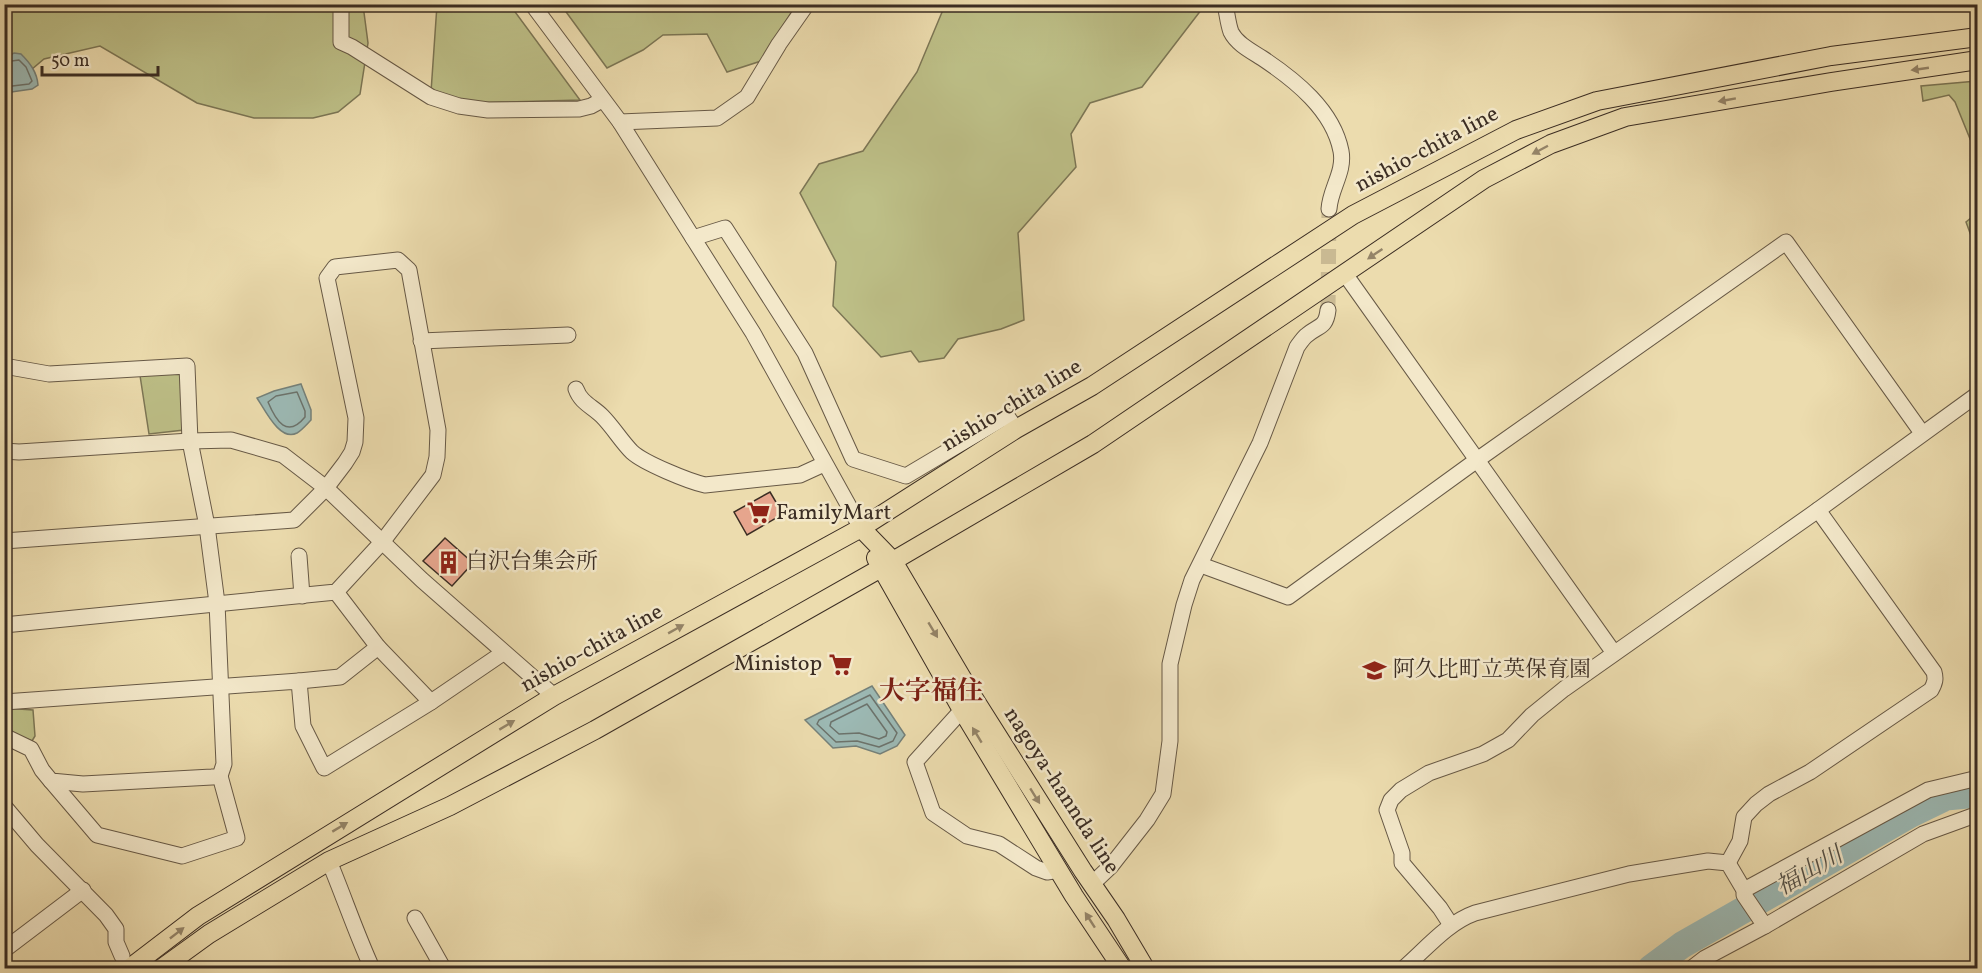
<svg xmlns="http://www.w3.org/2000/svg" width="1982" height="973" viewBox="0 0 1982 973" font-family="Vollkorn,'Noto Serif JP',serif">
	<rect width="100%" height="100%" fill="#ecdcae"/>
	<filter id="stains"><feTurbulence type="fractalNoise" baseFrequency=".00333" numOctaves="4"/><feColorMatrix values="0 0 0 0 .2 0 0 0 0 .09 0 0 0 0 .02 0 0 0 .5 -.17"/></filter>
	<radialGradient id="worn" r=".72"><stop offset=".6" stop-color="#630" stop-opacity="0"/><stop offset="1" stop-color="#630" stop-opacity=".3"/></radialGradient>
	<!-- green -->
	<g fill="#bdbf87" stroke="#7c7655" stroke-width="1.5">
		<path d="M5,5H363L368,43L360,94L338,112L313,118H254L197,103L100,46L44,59L5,92Z"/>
		<path d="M437,5H510L580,100L467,103L431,92Z"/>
		<path d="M561,5H796L761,61L727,72L707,34L663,35L643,50L607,68Z"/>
		<path d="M945,5H1205L1142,87L1090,103L1071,134L1076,167L1018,233L1024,320L1001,329L958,339L944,358L919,362L911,351L881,357L833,306L836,262L800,193L819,164L863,151L917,72Z"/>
		<path d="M1977,81H1978L1977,156L1955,102L1949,95L1923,101L1921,86Z"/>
		<path d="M1977,213V252L1966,222Z"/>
		<path d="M187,366L184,430L149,434L139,369Z"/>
		<path d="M4,708L33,710L35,736L32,741L5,730Z"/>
	</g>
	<!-- water -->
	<g fill="#9cb9b4" stroke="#75817a" stroke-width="1.5">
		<path d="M14,53L21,54C30,63 37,72 38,85L32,89L5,93V59Z"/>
		<path d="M301,384L311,410V420C307,424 302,430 297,433C280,442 265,410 257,398L274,391Z"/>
		<path d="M872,686L905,735L897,746L880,754L856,746L833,748L805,720Z"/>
	</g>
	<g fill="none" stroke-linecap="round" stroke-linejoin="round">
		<!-- shore -->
		<g stroke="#6c736c" stroke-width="1.5">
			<path d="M4,62L19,60L26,67L32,81L29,84L4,87"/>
			<path d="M297,392L305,411V417C287,439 276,421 268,402L276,396Z"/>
			<path d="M870,695L897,733L893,741L879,747L857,741L836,742L817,724L819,720Z"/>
			<path d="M867,704L887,732L886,736L879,739L859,733L839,734L830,726L831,722Z"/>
		</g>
		<!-- river -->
		<path stroke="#9cb9b4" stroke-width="27" d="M1651,968L1682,945L1911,814L1946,797L1978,794"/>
	</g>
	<!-- building -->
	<g fill="#e6a58d" stroke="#3b2d23" stroke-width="1.5">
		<path d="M770,492L783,514L747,535L734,512Z"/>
		<path d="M445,538L473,563L452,586L423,561Z"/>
	</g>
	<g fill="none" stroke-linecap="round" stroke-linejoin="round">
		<!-- minor-tunnel -->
		<path stroke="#c9b992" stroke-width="15" stroke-dasharray="15 8" stroke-linecap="butt" d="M1328,310L1329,209"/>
		<defs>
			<g id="minor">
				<path d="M341,4V42L352,47L431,97L459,106L488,110L579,109L591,106L602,100"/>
				<path d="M532,4L620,122L693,238L753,333L861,528"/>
				<path d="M1225,4C1227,13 1228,24 1231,32C1237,44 1251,51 1262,58C1295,80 1333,110 1341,151C1345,172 1330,189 1329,209"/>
				<path d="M620,122L717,118L747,97L779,44L807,4"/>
				<path d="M693,238L725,228L805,353L853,459L906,476L1007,416L1016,429"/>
				<path d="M1345,274L1614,653"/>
				<path d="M421,341L568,335"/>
				<path d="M4,366L49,374L187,366L190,441L207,526L217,603L224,764L220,776L212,777L83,784L51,781L42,770L31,749L4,736"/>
				<path d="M576,389C581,403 592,406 602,416C613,427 621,441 632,452C644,463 688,481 705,485L800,475L824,464"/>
				<path d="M4,451L19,452L190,441L231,440L283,455L326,488L422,580L554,696"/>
				<path d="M4,541L294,520L326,488L345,463L352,452L355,442L356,418L327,278L335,267L398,260L409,270L438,430L437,457L433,475L383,541L336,592L4,625"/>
				<path d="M299,556L302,596"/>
				<path d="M1201,565L1288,597L1477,460L1786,242L1922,433"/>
				<path d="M336,592L378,647L431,702"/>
				<path d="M299,681L340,677L378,647"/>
				<path d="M4,702L299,681L303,726L324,768L431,702L503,653"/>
				<path d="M962,710L915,762L933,813L967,836L999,844L1036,868L1047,872L1059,870"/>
				<path d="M51,781L97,835L182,856L237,838L220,776"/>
				<path d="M4,806L37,845L106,915L116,929V942L122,956"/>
				<path d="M329,861C344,897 356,933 372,968"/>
				<path d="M1728,863L1740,841L1744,817L1756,804L1769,794L1810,772L1931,690C1935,683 1936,679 1934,672L1818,510"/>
				<path d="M1092,884L1111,866L1147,820L1163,794L1170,741V664L1184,605L1192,580L1260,443L1297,347C1300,343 1303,338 1307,335C1319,325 1326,328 1328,310"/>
				<path d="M1744,890L1928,790L1978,778"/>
				<path d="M415,918L443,968"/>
				<path d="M1451,925L1440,908L1402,863V853L1387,810L1391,800L1401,790L1429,773L1483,754L1508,740L1532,715L1564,689L1818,510L1978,394"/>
				<path d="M4,950L83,890"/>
				<path d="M1404,968C1426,949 1447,923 1475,913L1629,874L1708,861L1728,863L1744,890V895L1765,926"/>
				<path d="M1692,968L1705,958L1765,926L1923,834L1978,814"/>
			</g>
			<g id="major">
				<path d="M861,528L893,561L975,700L1083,871L1116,919L1145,968"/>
				<path d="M876,558L962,710L1074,896L1122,968"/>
				<path d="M130,968L198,916L554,696L861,528L1016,429L1092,386L1353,215L1516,130L1597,101L1831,56L1978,37"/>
				<path d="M162,968L209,934L329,861L450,806L595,730L881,568L1093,444L1484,179L1551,144L1625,117L1831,82L1978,60"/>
			</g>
		</defs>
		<!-- minor casing -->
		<use href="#minor" stroke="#675946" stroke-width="17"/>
		<!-- major casing -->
		<use href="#major" stroke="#3b2d23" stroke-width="20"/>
		<!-- minor -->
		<use href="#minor" stroke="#f3e8ca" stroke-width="15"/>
		<!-- major -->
		<use href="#major" stroke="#ecdcae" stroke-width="18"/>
	</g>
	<!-- one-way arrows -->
	<defs><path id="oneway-solid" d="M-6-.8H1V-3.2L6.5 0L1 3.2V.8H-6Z" transform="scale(1.5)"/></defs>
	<g fill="#948468">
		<use href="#oneway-solid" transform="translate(1920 69) rotate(172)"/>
		<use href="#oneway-solid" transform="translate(1727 100) rotate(170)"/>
		<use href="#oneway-solid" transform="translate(1540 150) rotate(152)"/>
		<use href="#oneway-solid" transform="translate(1375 254) rotate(146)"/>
		<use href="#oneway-solid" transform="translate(676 629) rotate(-29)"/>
		<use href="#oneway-solid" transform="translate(933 630) rotate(59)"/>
		<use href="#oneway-solid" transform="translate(507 725) rotate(-31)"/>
		<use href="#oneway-solid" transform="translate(977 735) rotate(-121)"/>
		<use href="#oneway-solid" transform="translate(1035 796) rotate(58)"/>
		<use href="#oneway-solid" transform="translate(340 827) rotate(-31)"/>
		<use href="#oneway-solid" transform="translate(1090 920) rotate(-123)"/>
		<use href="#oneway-solid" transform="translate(177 933) rotate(-38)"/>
	</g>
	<!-- icons -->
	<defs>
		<symbol id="supermarket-bare" viewBox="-9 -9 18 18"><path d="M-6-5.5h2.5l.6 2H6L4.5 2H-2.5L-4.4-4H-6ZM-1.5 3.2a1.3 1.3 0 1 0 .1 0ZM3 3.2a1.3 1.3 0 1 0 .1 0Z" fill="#8f2418" stroke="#f3e8ca" stroke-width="2.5" paint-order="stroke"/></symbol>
		<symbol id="building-bare" viewBox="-9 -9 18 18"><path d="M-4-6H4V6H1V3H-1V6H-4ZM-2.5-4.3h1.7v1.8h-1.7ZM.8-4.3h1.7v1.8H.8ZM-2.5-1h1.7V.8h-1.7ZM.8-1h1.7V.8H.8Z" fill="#8f2418" stroke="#f3e8ca" stroke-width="2.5" paint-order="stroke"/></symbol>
		<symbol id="school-bare" viewBox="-9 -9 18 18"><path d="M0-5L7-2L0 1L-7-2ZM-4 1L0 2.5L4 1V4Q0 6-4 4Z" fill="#8f2418" stroke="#f3e8ca" stroke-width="2.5" paint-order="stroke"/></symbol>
	</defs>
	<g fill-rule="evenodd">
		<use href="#supermarket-bare" x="742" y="496" width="33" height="33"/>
		<use href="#building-bare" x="432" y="546" width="33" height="33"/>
		<use href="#supermarket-bare" x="824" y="648" width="33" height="33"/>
		<use href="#school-bare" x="1358" y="654" width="33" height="33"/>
	</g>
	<g text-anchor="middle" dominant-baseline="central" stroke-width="5" stroke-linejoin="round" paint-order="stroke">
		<!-- street labels -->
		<g font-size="22" fill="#3b2d23" stroke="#f3e8ca">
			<text transform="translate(1427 150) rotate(-28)">nishio-chita line</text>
			<text transform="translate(1012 406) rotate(-31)">nishio-chita line</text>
			<text transform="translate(592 649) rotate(-29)">nishio-chita line</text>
			<text transform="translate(1061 791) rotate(57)">nagoya-hannda line</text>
		</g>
		<!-- poi labels -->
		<g font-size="22" fill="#3b2d23" stroke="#f3e8ca" text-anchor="start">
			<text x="776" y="513">FamilyMart</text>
			<text x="466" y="562">白沢台集会所</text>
			<text x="822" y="664" text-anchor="end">Ministop</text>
			<text x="1393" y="670">阿久比町立英保育園</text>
		</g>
		<!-- water labels -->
		<g font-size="24" font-style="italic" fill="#535047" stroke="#f3e8ca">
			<text transform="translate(1810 872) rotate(-30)">福山川</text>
		</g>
		<!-- quarter labels -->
		<g font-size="26" font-weight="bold" fill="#7a1f14" stroke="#f3e8ca">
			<text x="931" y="692">大字福住</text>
		</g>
	</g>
	<!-- margin -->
	<rect width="1982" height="973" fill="none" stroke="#ecdcae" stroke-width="24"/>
	<rect x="6" y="6" width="1970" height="961" fill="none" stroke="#3b2d23" stroke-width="3"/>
	<rect x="12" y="12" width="1958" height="949" fill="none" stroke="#3b2d23" stroke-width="1.5"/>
	<!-- scale -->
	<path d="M42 66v9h116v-9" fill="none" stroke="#3b2d23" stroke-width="3"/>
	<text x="51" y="66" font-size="18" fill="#3b2d23" stroke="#f3e8ca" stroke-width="4.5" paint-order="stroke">50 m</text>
	<rect width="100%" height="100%" filter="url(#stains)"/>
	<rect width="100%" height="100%" fill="url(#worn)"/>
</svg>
